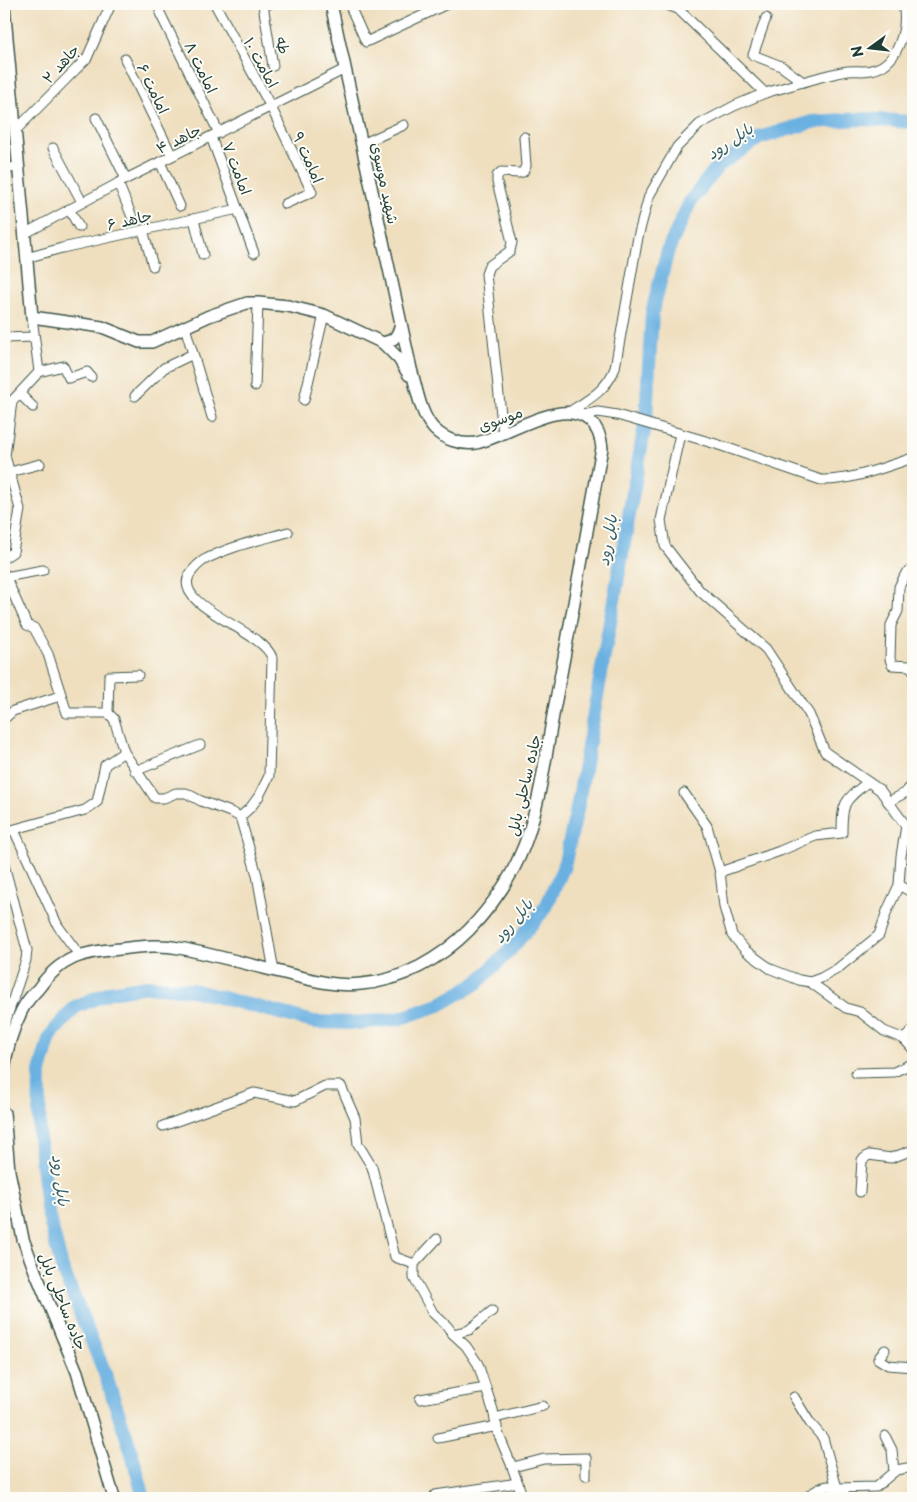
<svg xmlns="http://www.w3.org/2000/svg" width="917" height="1502" viewBox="0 0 917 1502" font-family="'Playpen Sans','Playpen Sans Arabic',sans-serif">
	<rect width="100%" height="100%" fill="#fdfcf7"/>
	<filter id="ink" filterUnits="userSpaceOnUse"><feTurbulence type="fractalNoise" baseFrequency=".02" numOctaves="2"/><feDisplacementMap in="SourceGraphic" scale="10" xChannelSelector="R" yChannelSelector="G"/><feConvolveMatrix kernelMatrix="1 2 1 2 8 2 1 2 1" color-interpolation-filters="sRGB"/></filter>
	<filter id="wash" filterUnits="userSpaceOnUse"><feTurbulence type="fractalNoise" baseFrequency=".0096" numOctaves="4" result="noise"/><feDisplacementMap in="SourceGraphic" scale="20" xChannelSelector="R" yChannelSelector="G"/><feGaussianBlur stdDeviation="1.12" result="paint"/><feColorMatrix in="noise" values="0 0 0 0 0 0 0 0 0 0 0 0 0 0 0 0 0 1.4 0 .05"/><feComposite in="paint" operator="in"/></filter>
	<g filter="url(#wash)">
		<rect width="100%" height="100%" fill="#efdfbf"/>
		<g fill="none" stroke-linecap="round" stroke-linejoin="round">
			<!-- river -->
			<path stroke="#6ab1e1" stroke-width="14" d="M144,1498L130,1447L104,1371L62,1268L47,1208L39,1138L40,1072L50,1036L75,1007L110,992L147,986L192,990L314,1022L357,1023L398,1019L439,1005L477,983L510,950L546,907L564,866L577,809L646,419L652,313L668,250L690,202L718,166L759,138L812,122L861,119L913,122"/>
		</g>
	</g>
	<g filter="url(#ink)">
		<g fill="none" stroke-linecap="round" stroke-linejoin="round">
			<defs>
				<g id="minor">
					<path d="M215,4L271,107L312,192L285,204"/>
					<path d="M269,4L263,5L273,66"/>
					<path d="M349,4L366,42L447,4"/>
					<path d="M665,4L678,9L765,93"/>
					<path d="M160,13L219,133"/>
					<path d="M766,18L753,55L781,66L803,82C817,78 833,73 848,71C856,70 864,72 871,70C899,65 908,27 903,4"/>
					<path d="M125,59L172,156"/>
					<path d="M96,118L126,179"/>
					<path d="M15,131L87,58L111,4"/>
					<path d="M211,137L254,253"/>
					<path d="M362,144L404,125"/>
					<path d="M53,148L82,202"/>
					<path d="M160,162L180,206"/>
					<path d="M4,170L18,166"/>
					<path d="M118,183L133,219"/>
					<path d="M69,209L79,227"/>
					<path d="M194,219L203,255"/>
					<path d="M143,230L153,266"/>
					<path d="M24,234L126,179L345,69"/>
					<path d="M26,258L62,248L238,209"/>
					<path d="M32,317L39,372"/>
					<path d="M185,327L212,417"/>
					<path d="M4,338L34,337"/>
					<path d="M39,372L63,366L69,378L87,372L91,377"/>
					<path d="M255,386L258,303"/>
					<path d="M20,394L33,407"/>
					<path d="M135,396L164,368L193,354"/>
					<path d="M304,400L324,315"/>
					<path d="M4,402L12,401L39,372"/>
					<path d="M569,412C588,400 607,390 615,368L638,237L649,196L677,147L700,124L734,106L765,93L803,82"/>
					<path d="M583,415L598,412L617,415L716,444L821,480C852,481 884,467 913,458"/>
					<path d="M503,433L486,274L489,266L510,251L512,242L497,182V176L501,172L519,173L523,172L526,166L524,137"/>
					<path d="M680,434L661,520L665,546L700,591L766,649L809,714L825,752L880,790L906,826L913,830"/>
					<path d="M10,472L40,464"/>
					<path d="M4,558L13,552L20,509L5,456L12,401"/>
					<path d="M913,569L906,573L899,587L898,611L891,625L890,659L892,665L910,666L913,670"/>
					<path d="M4,573L27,625L34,628L48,654L67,713H108L114,719L124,752L155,798H164L176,793H186L201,801L233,813L240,817"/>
					<path d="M5,577L43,570"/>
					<path d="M108,713L109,676L138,675"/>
					<path d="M4,719L13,711L60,696"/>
					<path d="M135,771L200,745"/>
					<path d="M684,793L707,826L720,872L724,907L732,935L746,951L771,969L799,980L810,982L821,978L837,969L879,935L887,911L899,885L901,856L906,826"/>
					<path d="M888,802L905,793L913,784"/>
					<path d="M14,830L58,926L80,956"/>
					<path d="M4,832L85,810L97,802L105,765L124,752"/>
					<path d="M4,865L27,950L26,960L4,1026"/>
					<path d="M720,872L780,851L815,836L842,833C842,802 844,801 868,782"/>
					<path d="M899,885L913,893"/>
					<path d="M274,971L257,875L240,817L251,807L259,796L269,776L272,658C265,631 170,606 190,574C194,568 198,564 204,560C230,546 260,540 288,532"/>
					<path d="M810,982L846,1008L860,1012L884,1031L904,1039L913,1049"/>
					<path d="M904,1039L913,1030"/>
					<path d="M856,1073L894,1072L913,1063"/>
					<path d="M163,1126L254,1093L295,1101L325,1086H341L355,1118L358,1144L372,1167L395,1257L414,1264V1278L433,1313L447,1326L453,1334L466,1346L478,1364L493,1410L498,1433L511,1464L523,1498"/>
					<path d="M860,1192L862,1160L869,1155L891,1158L913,1150"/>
					<path d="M414,1264L437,1239"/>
					<path d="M453,1334L469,1330L492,1311"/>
					<path d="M885,1350L878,1359L888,1365L913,1367"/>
					<path d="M794,1397L810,1423L823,1438L837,1488L876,1487L896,1470L913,1467"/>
					<path d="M420,1399L486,1388"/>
					<path d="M495,1418L543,1406"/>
					<path d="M885,1436L892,1450L894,1472"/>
					<path d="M438,1438L497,1426"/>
					<path d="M513,1467L544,1459L586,1458V1475"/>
					<path d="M435,1495L518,1483"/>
					<path d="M806,1498C821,1485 835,1479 847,1498"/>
				</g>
				<g id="major">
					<path d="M4,5L32,317L102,327L139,342H152L209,316L247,303H258L288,306L324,315L383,343"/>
					<path d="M401,324C398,335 396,340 383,343L399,359L409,375"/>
					<path d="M4,1071C6,1051 13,1028 22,1010C26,1002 32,995 38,989C61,957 82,952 120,949C139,947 159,944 179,948C215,955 251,965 288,974C312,980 336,987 361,984C402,981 441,958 469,930C492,906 512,877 524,846C540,805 546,753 554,710C571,623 586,535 602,448C601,437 598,428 590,421C563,395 507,437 476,443C461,445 445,440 434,429C420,414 417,389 411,369L331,4"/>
					<path d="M4,1113L9,1171L23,1239L35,1271L77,1372L114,1498"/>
				</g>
			</defs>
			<!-- minor casing -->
			<use href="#minor" stroke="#3e5549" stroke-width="11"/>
			<!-- major casing -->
			<use href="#major" stroke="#3e5549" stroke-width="14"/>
			<!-- minor -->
			<use href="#minor" stroke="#fff" stroke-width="9"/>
			<!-- major -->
			<use href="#major" stroke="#fff" stroke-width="11"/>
		</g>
	</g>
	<g text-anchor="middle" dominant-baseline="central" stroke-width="4" stroke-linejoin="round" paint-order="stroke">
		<!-- street labels -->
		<g font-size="15" fill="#1f3d34" stroke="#fdfcf7">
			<text transform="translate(284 45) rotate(81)">طه</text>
			<text transform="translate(262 62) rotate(61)">امامت ۱۰</text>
			<text transform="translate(60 63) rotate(-48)">جاهد ۲</text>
			<text transform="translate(202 67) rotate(64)">امامت ۸</text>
			<text transform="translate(154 88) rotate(64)">امامت ۶</text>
			<text transform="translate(178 138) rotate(-26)">جاهد ۴</text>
			<text transform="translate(309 157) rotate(66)">امامت ۹</text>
			<text transform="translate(238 168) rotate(69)">امامت ۷</text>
			<text transform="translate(386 183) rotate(78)">شهید موسوی</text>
			<text transform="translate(129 219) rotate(-13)">جاهد ۶</text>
			<text transform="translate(500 418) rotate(-20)">موسوی</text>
			<text transform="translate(523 785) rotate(-77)">جاده ساحلی بابل</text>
			<text transform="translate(64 1301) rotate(68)">جاده ساحلی بابل</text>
		</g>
		<!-- water labels -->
		<g font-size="16" font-style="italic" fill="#366068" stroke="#fdfcf7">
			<text transform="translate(729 140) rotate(-34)">بابل رود</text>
			<text transform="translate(606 540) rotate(-80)">بابل رود</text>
			<text transform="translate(512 920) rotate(-50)">بابل رود</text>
			<text transform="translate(62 1180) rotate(83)">بابل رود</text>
		</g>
	</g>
	<!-- margin -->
	<rect width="917" height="1502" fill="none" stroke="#fdfcf7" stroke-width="20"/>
	<!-- north arrow -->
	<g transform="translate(870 48) rotate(255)" stroke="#fdfcf7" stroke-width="4" paint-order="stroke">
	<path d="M0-4L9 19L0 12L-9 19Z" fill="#1f3d34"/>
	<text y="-8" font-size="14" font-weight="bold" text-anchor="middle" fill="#1f3d34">N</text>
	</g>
</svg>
